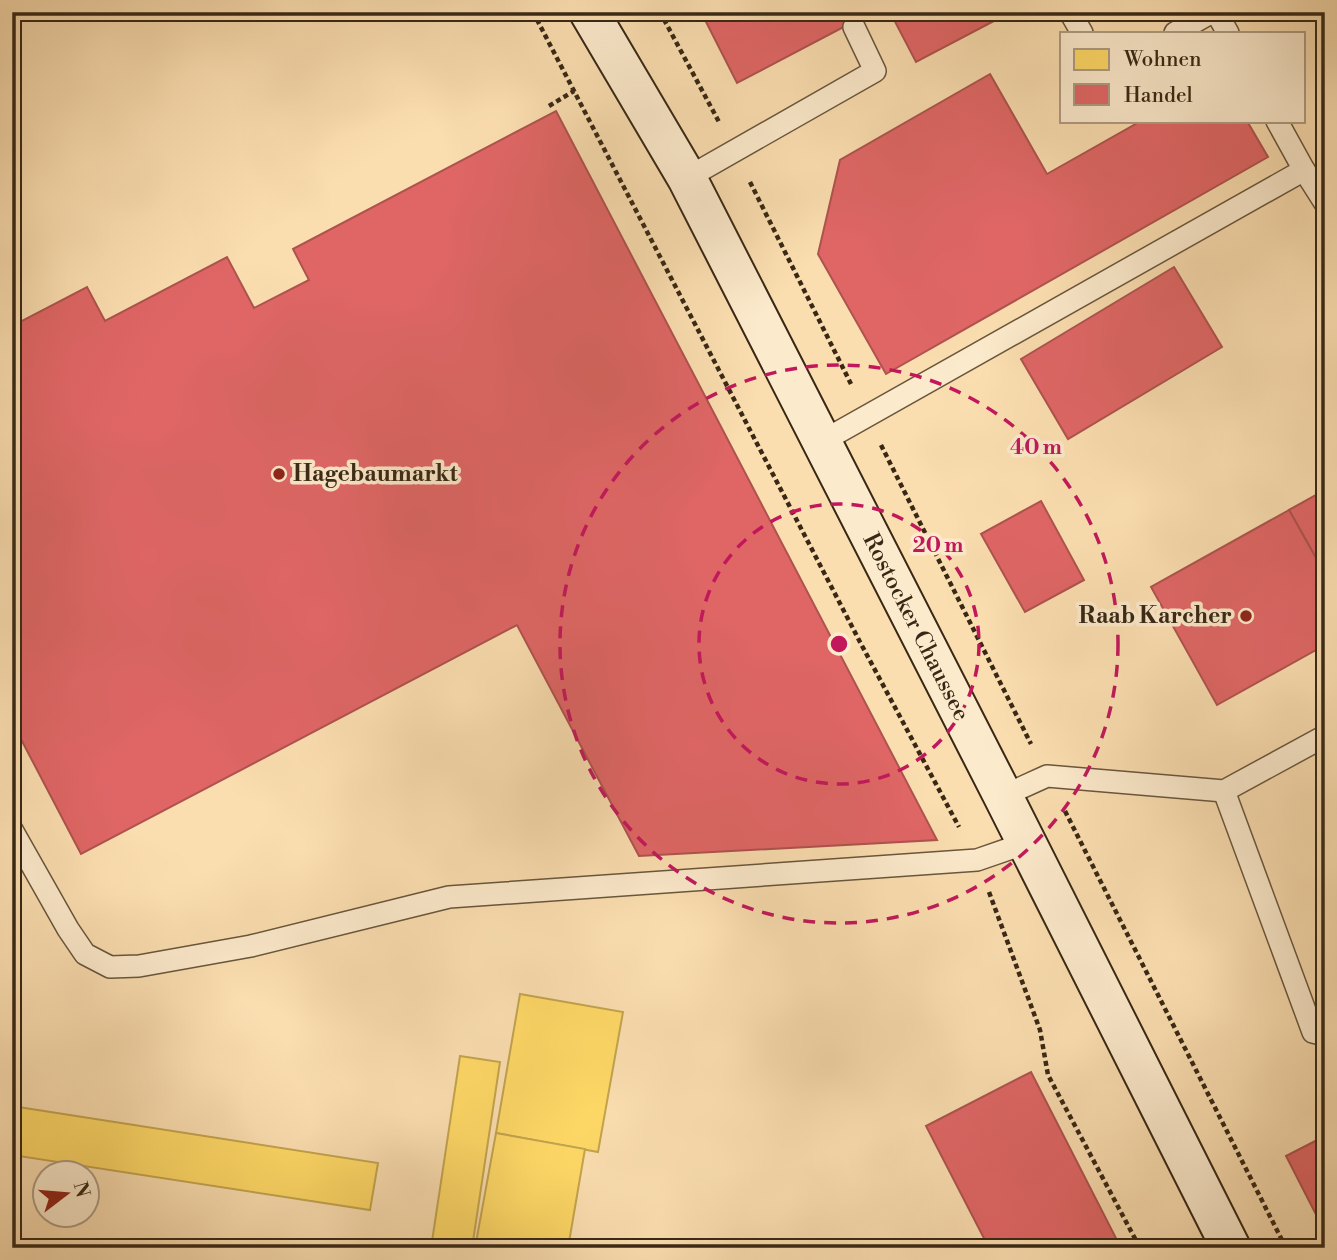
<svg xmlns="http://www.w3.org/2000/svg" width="1337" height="1260" viewBox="0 0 1337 1260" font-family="'Libre Bodoni',serif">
	<rect width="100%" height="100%" fill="#fbdeb0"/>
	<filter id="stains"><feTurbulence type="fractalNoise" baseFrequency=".00286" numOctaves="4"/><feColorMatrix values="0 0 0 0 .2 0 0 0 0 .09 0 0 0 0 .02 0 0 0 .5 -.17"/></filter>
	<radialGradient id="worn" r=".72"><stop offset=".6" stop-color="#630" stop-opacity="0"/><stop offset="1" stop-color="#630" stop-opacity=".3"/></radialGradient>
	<!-- homes -->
	<g fill="#ffd966" stroke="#c3a44e" stroke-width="2">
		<path d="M520,994L623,1012L598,1152L496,1133Z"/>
		<path d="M460,1056L500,1062L472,1248H431Z"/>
		<path d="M12,1106L378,1163L370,1210L12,1155Z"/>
		<path d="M496,1133L585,1149L568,1248H475Z"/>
	</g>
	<!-- shops -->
	<g fill="#e06666" stroke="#ae534e" stroke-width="2">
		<path d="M701,12H872L737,83Z"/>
		<path d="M890,12H1011L916,62Z"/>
		<path d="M990,74L1047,174L1141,121H1247L1268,157L886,374L818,254L840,160Z"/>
		<path d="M556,111L937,840L639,856L517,625L81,854L12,722V326L87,287L105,321L227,257L254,308L309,280L293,249Z"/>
		<path d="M1174,267L1222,347L1068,439L1021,359Z"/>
		<path d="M1325,490V574L1289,510Z"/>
		<path d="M1041,501L1084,580L1025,612L981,534Z"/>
		<path d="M1289,510L1325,574V645L1217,705L1151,587Z"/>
		<path d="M1031,1072L1121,1248H989L926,1126Z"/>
		<path d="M1325,1136V1232L1286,1156Z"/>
	</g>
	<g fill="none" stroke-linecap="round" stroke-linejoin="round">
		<defs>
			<g id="service">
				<path d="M1070,12L1082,33"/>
				<path d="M1216,12L1228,33"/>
				<path d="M1175,33L1212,12"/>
				<path d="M1304,170L1325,203"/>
				<path d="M687,178L875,71L854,27"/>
				<path d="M821,442L1304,170L1277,121"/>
				<path d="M1224,791L1313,1032L1325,1035"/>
				<path d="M1003,796L1047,776L1224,791L1325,736"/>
				<path d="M12,830L68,929L85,954L110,967L139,966L251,946L449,897L977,860L1026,843"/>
			</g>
			<path id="secondary" d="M589,12L687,178L1003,796L1231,1248"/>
		</defs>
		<!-- service casing -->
		<use href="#service" stroke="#69563c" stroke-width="24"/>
		<!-- secondary casing -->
		<use href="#secondary" stroke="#382815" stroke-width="42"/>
		<!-- path -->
		<g stroke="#382815" stroke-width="4.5" stroke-dasharray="5 3.5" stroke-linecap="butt">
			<path d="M533,12L860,642L959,827"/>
			<path d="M660,12L719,122"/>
			<path d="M549,106L574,91"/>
			<path d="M750,182L851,384"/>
			<path d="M881,445L1031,744"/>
			<path d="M1065,811L1286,1248"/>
			<path d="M989,892L1040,1030L1048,1075L1140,1248"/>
		</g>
		<!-- service -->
		<use href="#service" stroke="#fceacc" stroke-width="21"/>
		<!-- secondary -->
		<use href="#secondary" stroke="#fceacc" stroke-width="38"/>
	</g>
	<!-- distance rings -->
	<g fill="none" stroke="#c2185b" stroke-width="3.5" stroke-dasharray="12 9">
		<circle cx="839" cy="644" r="140"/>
		<circle cx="839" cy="644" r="279"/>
	</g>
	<!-- markers -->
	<g fill="#8f2418" stroke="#fceacc" stroke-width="2.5">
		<circle cx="279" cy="474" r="7"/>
		<circle cx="1246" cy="616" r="7"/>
	</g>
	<g text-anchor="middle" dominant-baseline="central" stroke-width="7" stroke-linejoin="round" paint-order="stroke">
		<!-- poi labels -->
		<g font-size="23" font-weight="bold" fill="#382815" stroke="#fceacc" text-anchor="start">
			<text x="293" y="474">Hagebaumarkt</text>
			<text x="1232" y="616" text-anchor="end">Raab Karcher</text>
		</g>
		<!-- street labels -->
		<g font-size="23" fill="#382815" stroke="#fceacc">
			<text transform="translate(916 627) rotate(63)">Rostocker Chaussee</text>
		</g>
	</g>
	<circle cx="839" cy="644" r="10" fill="#c2185b" stroke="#fceacc" stroke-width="3.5"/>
	<g font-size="21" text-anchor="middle" font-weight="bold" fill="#c2185b" stroke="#fceacc" stroke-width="7" stroke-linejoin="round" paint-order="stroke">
		<text x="1036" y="454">40 m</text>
		<text x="938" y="552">20 m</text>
	</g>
	<!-- margin -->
	<rect width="1337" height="1260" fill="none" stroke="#fbdeb0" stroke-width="42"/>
	<rect x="14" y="14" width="1309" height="1232" fill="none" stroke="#382815" stroke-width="3.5"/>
	<rect x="21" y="21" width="1295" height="1218" fill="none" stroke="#382815" stroke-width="2"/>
	<!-- legend -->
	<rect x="1060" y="32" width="245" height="91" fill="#fceacc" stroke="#ae9c83" stroke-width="2"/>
	<rect x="1074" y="49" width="35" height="21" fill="#ffd966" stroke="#ae9c83" stroke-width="2"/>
	<text x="1124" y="66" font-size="21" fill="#382815">Wohnen</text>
	<rect x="1074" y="84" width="35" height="21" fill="#e06666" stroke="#ae9c83" stroke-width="2"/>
	<text x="1124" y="102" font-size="21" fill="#382815">Handel</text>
	<!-- north arrow -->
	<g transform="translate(66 1194) rotate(74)"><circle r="33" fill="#fceacc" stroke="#ae9c83" stroke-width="2"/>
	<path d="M0-5L12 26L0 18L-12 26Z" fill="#8f2418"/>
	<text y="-10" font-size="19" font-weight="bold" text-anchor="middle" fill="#382815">N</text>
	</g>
	<rect width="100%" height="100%" filter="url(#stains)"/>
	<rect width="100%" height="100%" fill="url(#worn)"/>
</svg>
